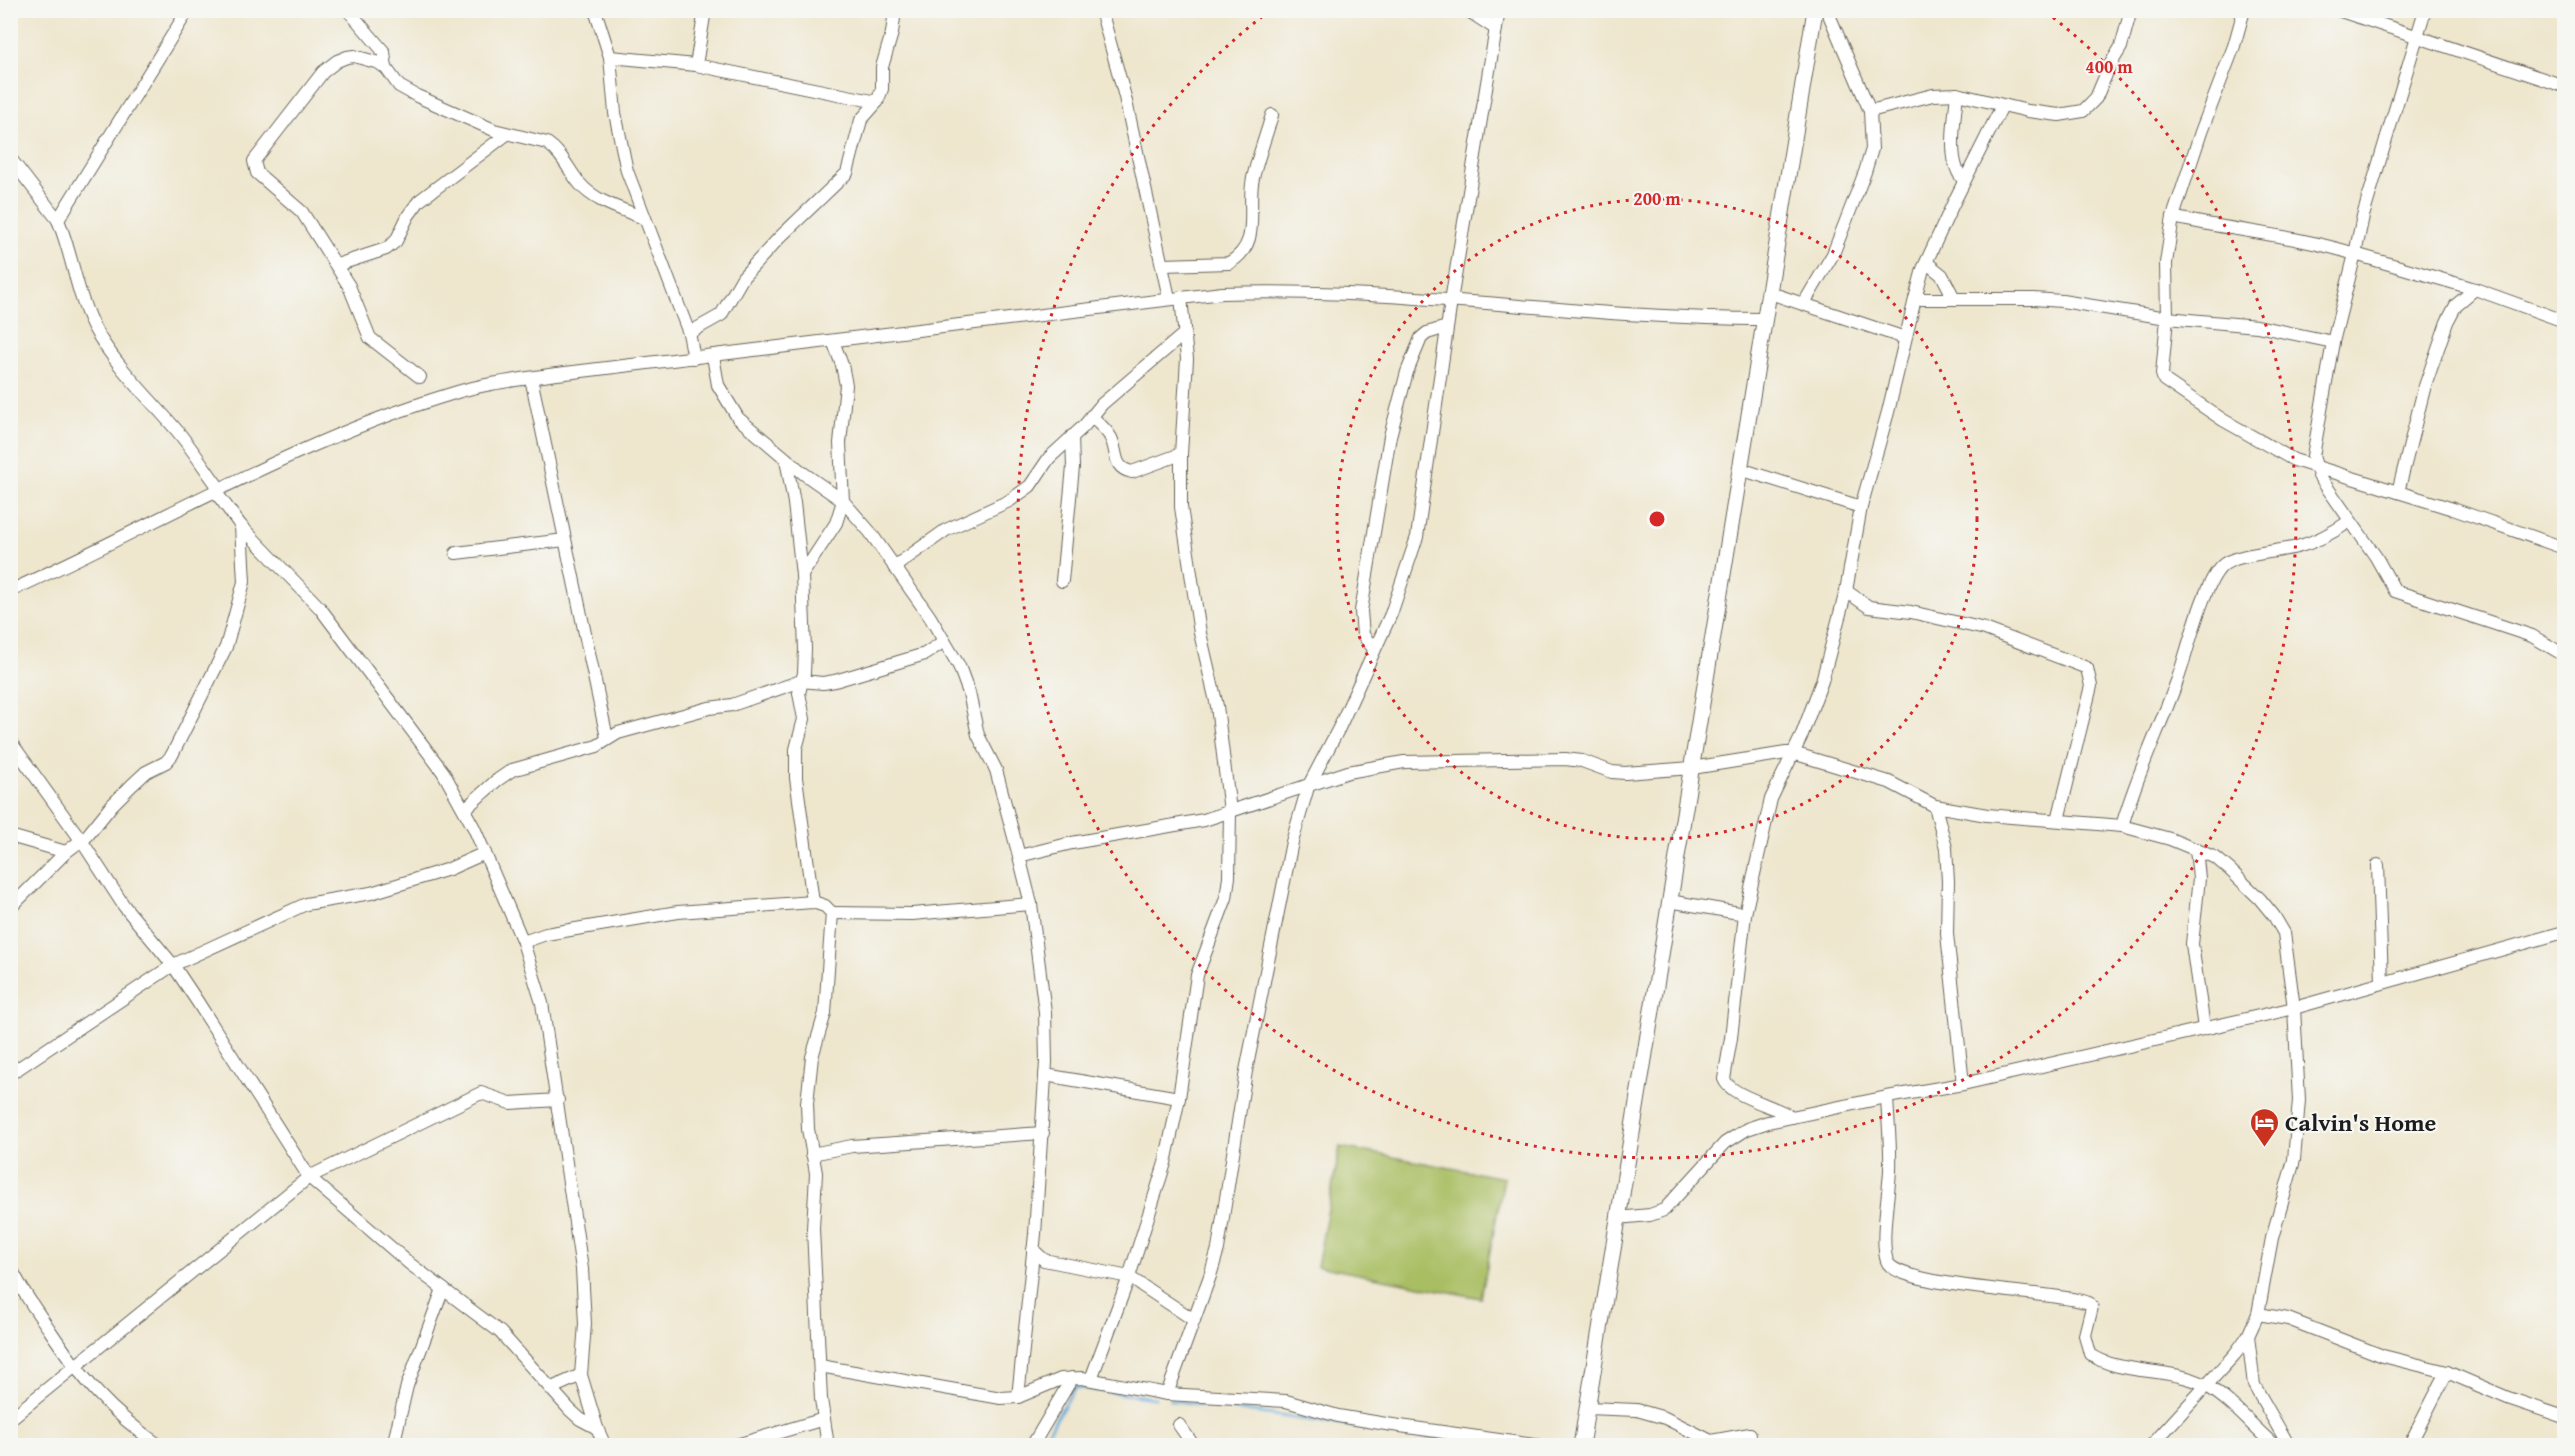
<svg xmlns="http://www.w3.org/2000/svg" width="2575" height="1456" viewBox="0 0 2575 1456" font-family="'Gentium Book Plus',serif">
	<rect width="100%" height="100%" fill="#f6f6f2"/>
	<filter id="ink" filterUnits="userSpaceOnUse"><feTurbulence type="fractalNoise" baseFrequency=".0167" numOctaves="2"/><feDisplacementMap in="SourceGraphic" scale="12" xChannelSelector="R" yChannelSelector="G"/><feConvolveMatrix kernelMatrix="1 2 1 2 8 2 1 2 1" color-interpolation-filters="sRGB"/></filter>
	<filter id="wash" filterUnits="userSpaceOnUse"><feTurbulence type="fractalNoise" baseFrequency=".008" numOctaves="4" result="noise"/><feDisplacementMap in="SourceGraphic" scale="24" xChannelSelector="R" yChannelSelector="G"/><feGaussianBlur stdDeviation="1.35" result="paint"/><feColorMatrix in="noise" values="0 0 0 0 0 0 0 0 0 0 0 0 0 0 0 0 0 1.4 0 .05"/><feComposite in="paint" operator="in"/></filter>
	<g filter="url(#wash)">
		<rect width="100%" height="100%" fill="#eee6cd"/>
		<!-- green -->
		<path fill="#a9be62" stroke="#626d3f" stroke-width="1.5" d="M1340,1147L1504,1178L1481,1298L1317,1266Z"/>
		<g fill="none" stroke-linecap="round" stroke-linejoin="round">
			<!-- stream -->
			<g stroke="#69aedf" stroke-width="3">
				<path d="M1170,1400L1489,1446"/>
				<path d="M1040,1446L1075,1387L1155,1398"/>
			</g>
		</g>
	</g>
	<g filter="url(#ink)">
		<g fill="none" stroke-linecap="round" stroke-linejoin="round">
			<defs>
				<g id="minor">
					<path d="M188,10L58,220C73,256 77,299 97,333C118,368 147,396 173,426C190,445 204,468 220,489"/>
					<path d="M348,10L384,52L386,68"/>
					<path d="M595,10L610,57L615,113L627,171L689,333L694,358"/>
					<path d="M1101,10L1125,97L1169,298"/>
					<path d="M1467,10L1496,29"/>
					<path d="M2244,10L2234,46L2201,132L2173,217L2166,263L2167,318L2162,374L2164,380L2223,420L2294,460L2453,509L2564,548"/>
					<path d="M2338,10L2564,86"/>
					<path d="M610,57L696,65L877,102"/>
					<path d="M696,65L705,10"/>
					<path d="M1957,94C1955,117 1946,164 1964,180"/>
					<path d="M1870,111L1933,95L1957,94L2028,111L2059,115L2083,111L2096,98L2110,65L2121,47L2131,10"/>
					<path d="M10,158L58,220"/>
					<path d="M2173,217C2233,231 2295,235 2355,254L2363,216L2425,10"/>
					<path d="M1927,263L1942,275L1954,298"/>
					<path d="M337,265L386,249L396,241L408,216L419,201L507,134"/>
					<path d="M1163,265L1229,263C1263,243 1246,209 1253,178C1258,157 1266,136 1272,115"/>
					<path d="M1770,293L1905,338"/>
					<path d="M1915,299L1923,269L1953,204L2002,106"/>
					<path d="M1804,303L1833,254L1865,172L1872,149L1870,111L1827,10"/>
					<path d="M2564,321L2475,289L2355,254L2333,342L2313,456L2319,476L2376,557L2395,591L2532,636L2564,655"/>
					<path d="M689,333L721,315L743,277L779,238L847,173L861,120L877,102L882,89V67L892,33L895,10"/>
					<path d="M713,356L718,385L738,418L803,473L843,501L870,532L930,617L959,666L969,693L978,735L996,770L1019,856L1072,843L1204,820L1348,772L1404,762L1565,759L1582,761L1612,772L1625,773L1692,768L1786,753H1793L1889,782L1935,806L1987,815L2122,826L2170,839L2216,858L2230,870L2260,899L2274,916L2284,933L2294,1008L2299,1100L2294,1160L2272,1238L2258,1314L2248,1336L2235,1354L2151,1446"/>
					<path d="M420,377L370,338L349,286L302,212L257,173L254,161L323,72L337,61L347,57L354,56L379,63L386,68L399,86L417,96L494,130L547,143C562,153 569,171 580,184C595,202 623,209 643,218"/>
					<path d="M531,378L607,738"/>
					<path d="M1091,416C1098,423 1107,430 1111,438C1118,452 1112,468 1132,472L1181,454"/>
					<path d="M786,459L794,503L802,575L805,649L804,673L799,693L804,719L796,749V778L813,902"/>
					<path d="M1740,469L1861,507"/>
					<path d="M215,491L241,526L320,608L443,772L474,828L523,942L542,1003L582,1269L585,1324L581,1375L597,1428L605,1446"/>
					<path d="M2398,492L2424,389L2447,322L2456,305L2475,289"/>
					<path d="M456,553L565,540"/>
					<path d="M894,567L946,530L1009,501L1030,486L1049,458L1084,426L1102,404L1185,333"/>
					<path d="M802,575L836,523L843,501L840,443L846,385L842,365L833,341"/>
					<path d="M1062,581L1073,467L1072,436"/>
					<path d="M10,591C157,524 296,441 451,394C482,384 516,380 549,375L1222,293C1403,287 1584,319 1765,319"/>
					<path d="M1846,591L1869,607L1911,612L1985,629L2087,668L2091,686L2058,820"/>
					<path d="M1374,649L1363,635L1361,611L1390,436L1407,372L1421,338L1427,333L1447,327"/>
					<path d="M10,741L81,840L124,906L173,965L197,1001L309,1177L410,1264L500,1332L570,1410L580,1419L597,1428"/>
					<path d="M1935,806L1946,848L1948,881L1947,934L1963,1084"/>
					<path d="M465,809L496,781L512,770L597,746L618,733L709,708L732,705L801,681L823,683L835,681L925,654L944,641"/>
					<path d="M2122,826C2136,776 2159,730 2177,681C2187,654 2203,583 2222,566C2234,554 2278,552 2297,547C2316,542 2334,532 2350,521"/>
					<path d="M10,836L66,852"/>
					<path d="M2196,849L2199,878L2192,944L2204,1028"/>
					<path d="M2378,865L2382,982"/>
					<path d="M1669,901L1745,914"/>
					<path d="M10,908L66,852L87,836L112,805L132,785L146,772L166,762L172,755L226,647L244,582L241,526"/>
					<path d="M832,913L912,914L1031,904"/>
					<path d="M523,942L546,934L678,912L813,902L825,906L832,913L825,1013L812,1057L807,1103L808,1129L816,1173L813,1229L821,1399L828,1446"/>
					<path d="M10,1074L173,965L306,904L371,893L449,869L485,853"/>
					<path d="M1045,1075L1179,1098"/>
					<path d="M1887,1097C1888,1121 1891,1146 1890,1170C1889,1193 1880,1241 1887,1261C1896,1288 2057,1291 2089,1303L2092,1307L2085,1335L2090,1354C2118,1375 2172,1367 2205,1385C2229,1398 2254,1428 2275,1446"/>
					<path d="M1792,1117C1775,1106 1730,1096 1724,1079L1731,1038L1745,914L1771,799L1801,737L1822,681L1846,591L1861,507L1888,412L1915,299H2034L2062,301L2167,318L2257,326L2333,342"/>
					<path d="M812,1154L852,1146L1043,1133"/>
					<path d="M1617,1218L1650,1215L1664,1210L1725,1143L1747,1129L1768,1122L1887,1097L1963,1084L2294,1008L2564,932"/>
					<path d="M1033,1250L1044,1260L1129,1277L1194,1320"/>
					<path d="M10,1266C20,1288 35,1309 49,1329C83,1380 109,1411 160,1446"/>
					<path d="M2258,1314L2288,1319L2383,1356L2447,1372L2508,1398L2564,1417"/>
					<path d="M2248,1336L2254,1385L2289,1446"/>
					<path d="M820,1366L1001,1398L1018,1397L1061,1379L1082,1378L1167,1394L1286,1401L1338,1416L1386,1424L1542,1446"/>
					<path d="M1091,1379L1129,1277L1165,1163L1179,1098L1197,975L1226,898L1229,877L1230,811L1217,706L1200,633L1181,507V454L1187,359L1181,297"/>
					<path d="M552,1388L581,1375"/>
					<path d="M1167,1394L1210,1276L1218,1249L1246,1071L1292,842L1308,787L1339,728L1391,614L1417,537L1451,301L1499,10"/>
					<path d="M1018,1397L1035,1234L1046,1062L1045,1012L1031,904L1019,856"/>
					<path d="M1587,1408L1637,1410L1665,1418L1711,1441L1750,1434"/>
					<path d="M10,1419L309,1177L481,1093L510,1103L558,1100"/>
					<path d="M1179,1425L1194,1446"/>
					<path d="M393,1446L407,1386L443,1289"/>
					<path d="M733,1446L824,1419"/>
					<path d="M1032,1446L1072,1378"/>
					<path d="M2409,1446L2447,1372"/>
				</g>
				<path id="major" d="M1581,1446L1815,10"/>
			</defs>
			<!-- minor casing -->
			<use href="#minor" stroke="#66635a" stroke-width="14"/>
			<!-- major casing -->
			<use href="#major" stroke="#66635a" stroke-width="17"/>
			<!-- minor -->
			<use href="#minor" stroke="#fff" stroke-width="12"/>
			<!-- major -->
			<use href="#major" stroke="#fff" stroke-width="15"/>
		</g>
	</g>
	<!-- distance rings -->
	<g fill="none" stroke="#d62828" stroke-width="3" stroke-dasharray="3 6">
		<circle cx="1657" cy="519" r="320"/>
		<path d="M2046 12A639 639 0 1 1 1268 12"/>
	</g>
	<!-- icons -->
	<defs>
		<symbol id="hotel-pin" viewBox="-11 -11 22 30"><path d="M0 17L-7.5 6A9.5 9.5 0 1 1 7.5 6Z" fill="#c8321e" stroke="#f6f6f2"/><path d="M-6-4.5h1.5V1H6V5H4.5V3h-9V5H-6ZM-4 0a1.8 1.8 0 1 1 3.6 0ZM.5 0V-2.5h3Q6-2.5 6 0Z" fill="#fff"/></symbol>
	</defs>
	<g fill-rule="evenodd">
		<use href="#hotel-pin" x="2248" y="1106" width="33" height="45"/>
	</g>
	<g text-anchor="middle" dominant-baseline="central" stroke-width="4.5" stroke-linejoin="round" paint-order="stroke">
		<!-- poi labels -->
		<g font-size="24" font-weight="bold" fill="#1c1c1c" stroke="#f6f6f2" text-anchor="start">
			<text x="2285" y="1122">Calvin's Home</text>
		</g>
	</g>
	<circle cx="1657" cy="519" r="9" fill="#d62828" stroke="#f6f6f2" stroke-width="3"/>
	<g font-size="18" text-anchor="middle" font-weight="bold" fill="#d62828" stroke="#f6f6f2" stroke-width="4.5" stroke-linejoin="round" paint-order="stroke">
		<text x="2109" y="73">400 m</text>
		<text x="1657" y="205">200 m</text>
	</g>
	<!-- margin -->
	<rect width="2575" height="1456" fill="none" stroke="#f6f6f2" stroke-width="36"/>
</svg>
